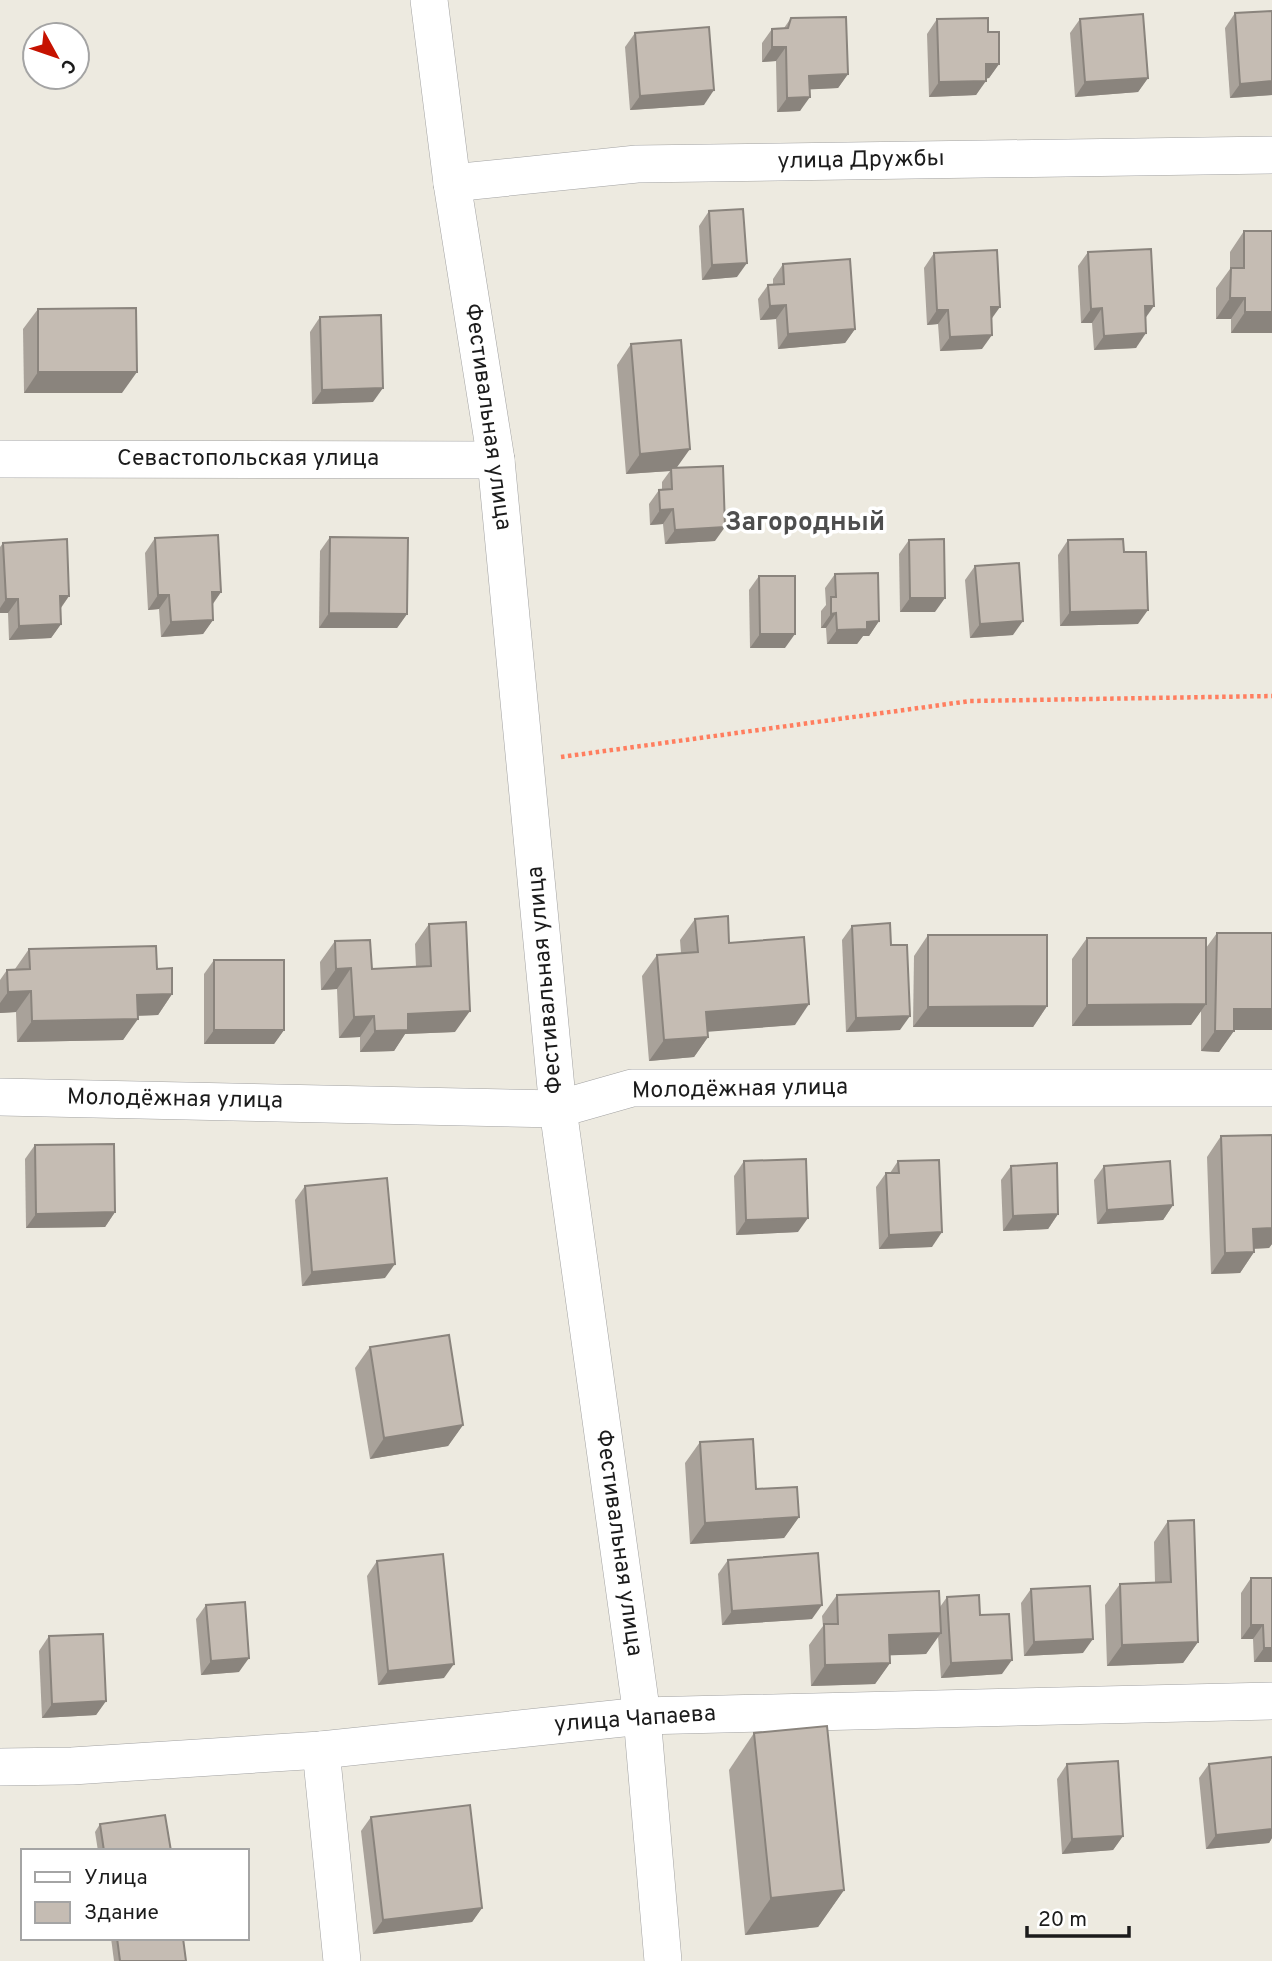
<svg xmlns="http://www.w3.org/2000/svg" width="1272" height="1961" viewBox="0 0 1272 1961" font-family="Overpass,sans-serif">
	<rect width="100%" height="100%" fill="#edeae0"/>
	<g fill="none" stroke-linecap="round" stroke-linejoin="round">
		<defs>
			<g id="minor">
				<path d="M429,0L452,183L496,460L558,1109L642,1716L663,1961"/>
				<path d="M452,183L637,164L1272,155"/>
				<path d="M0,459L496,460"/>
				<path d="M0,1097L558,1109L632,1088H1272"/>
				<path d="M321,1750L342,1961"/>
				<path d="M0,1767L72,1766L321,1750L642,1716L1272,1701"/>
			</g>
		</defs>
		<!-- minor casing -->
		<use href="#minor" stroke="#a2a2a2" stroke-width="38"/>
		<!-- path -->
		<path stroke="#ff7e5f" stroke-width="4.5" stroke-dasharray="3.5 3.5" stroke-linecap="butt" d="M561,757L970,701L1272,696"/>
		<!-- minor -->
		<use href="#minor" stroke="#fff" stroke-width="37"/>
	</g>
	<!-- wall -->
	<g fill="#a9a29a">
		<path d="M1235,13L1272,95L1230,98L1225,28Z"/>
		<path d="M791,18L848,74L838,88L809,89L800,111L777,112L776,61L762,62V43L772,29L784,28Z"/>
		<path d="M937,19L988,32L999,64L989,78L986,79L976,95L929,97L927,34Z"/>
		<path d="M1080,19L1148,78L1138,92L1075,97L1070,33Z"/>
		<path d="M635,33L704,105L630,110L625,47Z"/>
		<path d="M709,211L737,277L702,280L699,226Z"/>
		<path d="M1244,231H1272V333H1231V319H1216V288L1230,269V252Z"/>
		<path d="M1088,252L1146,318L1136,348L1094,350L1092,323H1081L1078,266Z"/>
		<path d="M934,253L982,349L940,351L938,324L927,325L924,268Z"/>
		<path d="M783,264L855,329L845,343L778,349L776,319L760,320L758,299L768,285H773V279Z"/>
		<path d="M38,309L122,393H24L23,329Z"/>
		<path d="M320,317L373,402L312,404L310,332Z"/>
		<path d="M631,344L677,468L715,541L665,544L663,524L650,525L649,504L659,490H662V482L670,471L626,474L617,365Z"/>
		<path d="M330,537L407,614L397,628H319L320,551Z"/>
		<path d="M155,538L221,592L213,604V620L203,634L161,637L159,609L148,610L145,553Z"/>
		<path d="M909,540L935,612H900L899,554Z"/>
		<path d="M1068,540L1124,552L1138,624L1060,626L1058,555Z"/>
		<path d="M3,543L69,596L61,608V624L51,638L9,640L8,613H0V547Z"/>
		<path d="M975,566L1013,635L970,638L965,580Z"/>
		<path d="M835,574L879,621L869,636H863L857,644H827L826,628H821V611L826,605L825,588Z"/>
		<path d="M759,576L785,648H750L749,590Z"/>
		<path d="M695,919L729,943L795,1025L708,1031V1037L694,1057L649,1061L642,976L657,955L681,953L680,940Z"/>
		<path d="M429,924L455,1032L405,1034L394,1051L360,1052V1037L339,1038L337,989L321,990L320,962L335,941L372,969L416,967L415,944Z"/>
		<path d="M852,926L891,945L900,1030L846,1032L842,940Z"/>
		<path d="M1217,933L1234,1030L1219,1052L1201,1051V1011L1191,1025L1072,1026V959L1087,938L1206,948Z"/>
		<path d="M928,935L1047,1006L1033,1027H913L914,956Z"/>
		<path d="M29,949L157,969L172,994L158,1015L138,1016L123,1040L17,1042L16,1012L0,1013V980L7,970L15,969Z"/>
		<path d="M214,960L284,1030L274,1044H204V974Z"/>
		<path d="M1272,1135V1244L1269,1248L1254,1249V1252L1240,1273L1211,1274L1207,1157L1221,1136Z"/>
		<path d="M35,1145L115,1212L105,1227L26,1228L25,1159Z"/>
		<path d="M744,1161L798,1232L736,1235L734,1176Z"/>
		<path d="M898,1161L932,1247L879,1249L876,1187L886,1173H890Z"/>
		<path d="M1011,1166L1058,1214L1048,1229L1003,1231L1001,1180Z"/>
		<path d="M1104,1166L1173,1205L1163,1220L1097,1224L1094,1180Z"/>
		<path d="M305,1186L385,1278L302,1286L295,1200Z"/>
		<path d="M370,1347L463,1425L448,1446L370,1459L355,1368Z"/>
		<path d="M700,1442L756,1489L799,1517L784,1538L690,1544L685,1463Z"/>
		<path d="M1168,1521L1198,1642L1183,1663L1107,1666L1105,1605L1120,1584L1155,1582L1154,1542Z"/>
		<path d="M728,1560L812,1619L722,1625L718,1574Z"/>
		<path d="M377,1561L444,1678L378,1685L367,1576Z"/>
		<path d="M1251,1578H1272V1662H1254L1253,1639H1241V1593Z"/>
		<path d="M1031,1589L1083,1653L1024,1656L1021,1603Z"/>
		<path d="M837,1595L940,1607L947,1597L980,1615L1002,1674L941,1678L938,1636L926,1654L890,1655V1663L875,1684L811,1686L809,1645L823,1626L822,1616Z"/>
		<path d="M206,1605L239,1672L201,1675L196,1619Z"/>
		<path d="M49,1636L106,1701L96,1715L42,1718L39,1651Z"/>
		<path d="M754,1733L844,1890L818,1927L745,1935L729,1770Z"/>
		<path d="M1272,1757V1838L1269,1843L1206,1849L1199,1778L1209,1764Z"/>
		<path d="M1067,1764L1123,1836L1113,1850L1062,1854L1057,1779Z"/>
		<path d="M371,1817L482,1908L472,1922L373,1934L361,1831Z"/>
		<path d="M100,1824L171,1851H98L95,1832Z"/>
		<path d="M111,1938H183L186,1961H114Z"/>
	</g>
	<!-- shaded-wall -->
	<g fill="#8a847d">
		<path d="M772,47H786L776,61L762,62Z"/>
		<path d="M986,64H999L989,78L976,79Z"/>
		<path d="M848,74L838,88L799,90L809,76Z"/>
		<path d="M1148,78L1138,92L1075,97L1085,82Z"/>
		<path d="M986,81L976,95L929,97L939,82Z"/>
		<path d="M1272,81V95L1230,98L1240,84Z"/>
		<path d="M714,90L704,105L630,110L640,96Z"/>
		<path d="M810,97L800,111L777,112L787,98Z"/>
		<path d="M747,263L737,277L702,280L712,265Z"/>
		<path d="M1230,298H1245L1231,319H1216Z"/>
		<path d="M786,305L776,319L760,320L770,306Z"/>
		<path d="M1145,306H1154L1144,320Z"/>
		<path d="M991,307H1000L990,321Z"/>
		<path d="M1102,308L1092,323H1081L1091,309Z"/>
		<path d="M937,310H948L938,324L927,325Z"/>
		<path d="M1245,312H1272V333H1231Z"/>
		<path d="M855,329L845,343L778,349L788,334Z"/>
		<path d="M1146,333L1136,348L1094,350L1104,336Z"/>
		<path d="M992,335L982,349L940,351L950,337Z"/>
		<path d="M38,372H137L122,393H24Z"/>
		<path d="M383,388L373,402L312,404L322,390Z"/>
		<path d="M690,449L675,470L671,468L670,471L626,474L640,454Z"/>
		<path d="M673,509L663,524L650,525L660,510Z"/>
		<path d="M725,527L715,541L665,544L675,530Z"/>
		<path d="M212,592H221L211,606Z"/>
		<path d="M158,595H169L159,609L148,610Z"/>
		<path d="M60,596H69L59,610Z"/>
		<path d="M910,598H945L935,612H900Z"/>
		<path d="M6,599H18L8,613H0V608Z"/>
		<path d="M1148,610L1138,624L1060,626L1070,612Z"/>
		<path d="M329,613L407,614L397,628H319Z"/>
		<path d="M836,613L826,628H821L831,614Z"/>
		<path d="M213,620L203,634L161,637L171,622Z"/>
		<path d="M879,621L869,636H863L857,644H827L837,630L867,622Z"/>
		<path d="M1023,621L1013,635L970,638L980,624Z"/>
		<path d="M61,624L51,638L9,640L19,626Z"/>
		<path d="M760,634H795L785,648H750Z"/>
		<path d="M351,968L337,989L321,990L336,969Z"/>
		<path d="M31,991L16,1012L0,1013V1003L8,992Z"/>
		<path d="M172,994L158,1015L123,1016L137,995Z"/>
		<path d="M809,1004L795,1025L692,1033L706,1012Z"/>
		<path d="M1206,1004L1191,1025L1072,1026L1087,1005Z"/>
		<path d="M1047,1006L1033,1027H913L928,1007Z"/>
		<path d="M1234,1009H1272V1030H1220Z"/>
		<path d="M470,1011L455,1032L405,1034L394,1051L360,1052L375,1031L408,1014Z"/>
		<path d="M374,1016L360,1037L339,1038L354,1017Z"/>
		<path d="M910,1016L900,1030L846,1032L856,1018Z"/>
		<path d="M138,1019L123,1040L17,1042L32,1021Z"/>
		<path d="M214,1030H284L274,1044H204Z"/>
		<path d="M1215,1031H1234L1219,1052L1201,1051Z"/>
		<path d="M708,1037L694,1057L649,1061L664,1040Z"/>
		<path d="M1173,1205L1163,1220L1097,1224L1107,1210Z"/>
		<path d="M115,1212L105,1227L26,1228L36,1214Z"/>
		<path d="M1058,1214L1048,1229L1003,1231L1013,1216Z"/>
		<path d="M808,1218L798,1232L736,1235L746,1220Z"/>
		<path d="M1272,1228V1244L1269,1248L1239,1249L1253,1229Z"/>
		<path d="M942,1232L932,1247L879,1249L889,1235Z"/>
		<path d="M1254,1252L1240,1273L1211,1274L1225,1253Z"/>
		<path d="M395,1264L385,1278L302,1286L312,1272Z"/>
		<path d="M463,1425L448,1446L370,1459L384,1438Z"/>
		<path d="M799,1517L784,1538L690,1544L705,1523Z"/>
		<path d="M822,1605L812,1619L722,1625L732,1611Z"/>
		<path d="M1251,1625H1263L1253,1639H1241Z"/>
		<path d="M941,1633L926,1654L874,1656L889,1635Z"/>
		<path d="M1093,1639L1083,1653L1024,1656L1034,1642Z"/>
		<path d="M1198,1642L1183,1663L1107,1666L1122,1645Z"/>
		<path d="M1264,1648H1272V1662H1254Z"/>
		<path d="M249,1658L239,1672L201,1675L211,1661Z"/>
		<path d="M1012,1660L1002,1674L941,1678L951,1663Z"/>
		<path d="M890,1663L875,1684L811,1686L825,1665Z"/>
		<path d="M454,1664L444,1678L378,1685L388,1671Z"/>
		<path d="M106,1701L96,1715L42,1718L52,1704Z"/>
		<path d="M1272,1829V1838L1269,1843L1206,1849L1216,1835Z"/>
		<path d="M1123,1836L1113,1850L1062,1854L1072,1839Z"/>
		<path d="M844,1890L818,1927L745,1935L771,1898Z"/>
		<path d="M482,1908L472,1922L373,1934L383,1920Z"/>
	</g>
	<!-- building -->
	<g fill="#c5bcb3" stroke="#8a847d" stroke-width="2">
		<path d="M1272,11V81L1240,84L1235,13Z"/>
		<path d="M1143,14L1148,78L1085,82L1080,19Z"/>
		<path d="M846,17L848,74L809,76L810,97L787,98L786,47H772V29L788,28L791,18Z"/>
		<path d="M988,18V32H999V64H986V81L939,82L937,19Z"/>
		<path d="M709,27L714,90L640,96L635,33Z"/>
		<path d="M743,209L747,263L712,265L709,211Z"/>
		<path d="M1244,231H1272V312H1245V298H1230L1231,268H1244Z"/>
		<path d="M1151,249L1154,306H1145L1146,333L1104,336L1102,308L1091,309L1088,252Z"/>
		<path d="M997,250L1000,307H991L992,335L950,337L948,310H937L934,253Z"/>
		<path d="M850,259L855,329L788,334L786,305L770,306L768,285L784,284L783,264Z"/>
		<path d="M136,308L137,372H38V309Z"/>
		<path d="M381,315L383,388L322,390L320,317Z"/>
		<path d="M681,340L690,449L640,454L631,344Z"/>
		<path d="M723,466L725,527L675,530L673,509L660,510L659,490L672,489L671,468Z"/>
		<path d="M218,535L221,592H212L213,620L171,622L169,595H158L155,538Z"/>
		<path d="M330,537L408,538L407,614L329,613Z"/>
		<path d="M67,539L69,596H60L61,624L19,626L18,599H6L3,543Z"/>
		<path d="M944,539L945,598H910L909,540Z"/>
		<path d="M1123,539L1124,552H1146L1148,610L1070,612L1068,540Z"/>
		<path d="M1019,563L1023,621L980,624L975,566Z"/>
		<path d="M878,573L879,621L867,622V629L837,630L836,613L831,614V597H836L835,574Z"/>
		<path d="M759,576H795V634H760Z"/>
		<path d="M728,916L729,943L804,937L809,1004L706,1012L708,1037L664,1040L657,955L698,952L695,919Z"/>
		<path d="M466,922L470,1011L408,1014V1030L375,1031L374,1016L354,1017L351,968L336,969L335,941L370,940L372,969L431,966L429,924Z"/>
		<path d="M890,923L891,945H907L910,1016L856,1018L852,926Z"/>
		<path d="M1217,933H1272V1009H1234V1031H1215Z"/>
		<path d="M928,935H1047V1006L928,1007Z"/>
		<path d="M1087,938H1206V1004L1087,1005Z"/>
		<path d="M156,946L157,969L172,968V994L137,995L138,1019L32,1021L31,991L8,992L7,970L30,969L29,949Z"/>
		<rect x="214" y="960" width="70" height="70"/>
		<path d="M1272,1135V1228L1253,1229L1254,1252L1225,1253L1221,1136Z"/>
		<path d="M114,1144L115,1212L36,1214L35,1145Z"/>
		<path d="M806,1159L808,1218L746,1220L744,1161Z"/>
		<path d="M939,1160L942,1232L889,1235L886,1173H899L898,1161Z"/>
		<path d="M1170,1161L1173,1205L1107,1210L1104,1166Z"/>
		<path d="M1057,1163L1058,1214L1013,1216L1011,1166Z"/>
		<path d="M387,1178L395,1264L312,1272L305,1186Z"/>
		<path d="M449,1335L463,1425L384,1438L370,1347Z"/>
		<path d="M753,1439L756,1489L797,1487L799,1517L705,1523L700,1442Z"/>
		<path d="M1194,1520L1198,1642L1122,1645L1120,1584L1171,1582L1168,1521Z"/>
		<path d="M818,1553L822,1605L732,1611L728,1560Z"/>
		<path d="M443,1554L454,1664L388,1671L377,1561Z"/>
		<path d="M1251,1578H1272V1648H1264L1263,1625H1251Z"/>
		<path d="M1090,1586L1093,1639L1034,1642L1031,1589Z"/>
		<path d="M939,1591L941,1633L889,1635L890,1663L825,1665L824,1624H838L837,1595Z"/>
		<path d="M979,1595L980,1615L1009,1614L1012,1660L951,1663L947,1597Z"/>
		<path d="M245,1602L249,1658L211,1661L206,1605Z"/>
		<path d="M103,1634L106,1701L52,1704L49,1636Z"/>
		<path d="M827,1726L844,1890L771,1898L754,1733Z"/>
		<path d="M1272,1757V1829L1216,1835L1209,1764Z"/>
		<path d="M1118,1761L1123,1836L1072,1839L1067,1764Z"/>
		<path d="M470,1805L482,1908L383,1920L371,1817Z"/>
		<path d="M165,1815L171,1851H104L100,1824Z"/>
		<path d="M117,1938H183L186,1961H120Z"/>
	</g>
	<g text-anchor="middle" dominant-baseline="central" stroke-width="7" stroke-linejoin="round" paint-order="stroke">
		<!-- street labels -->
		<g font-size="23" fill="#1b1b1b" stroke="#fff">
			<text transform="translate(861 161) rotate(-1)">улица Дружбы</text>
			<text transform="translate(487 417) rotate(82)">Фестивальная улица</text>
			<text x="248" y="459">Севастопольская улица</text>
			<text transform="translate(546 980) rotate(-95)">Фестивальная улица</text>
			<text transform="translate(740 1090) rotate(-1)">Молодёжная улица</text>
			<text transform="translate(175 1100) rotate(1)">Молодёжная улица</text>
			<text transform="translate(618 1543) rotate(82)">Фестивальная улица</text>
			<text transform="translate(635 1720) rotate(-4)">улица Чапаева</text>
		</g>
		<!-- quarter labels -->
		<g font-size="26" font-weight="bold" fill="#4e4e4e" stroke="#fff">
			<text x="805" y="523">Загородный</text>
		</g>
	</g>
	<!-- legend -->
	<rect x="21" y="1849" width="228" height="91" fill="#ffffff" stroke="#a4a4a4" stroke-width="2"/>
	<rect x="35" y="1872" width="35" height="10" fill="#ffffff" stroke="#a4a4a4" stroke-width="2"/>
	<text x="84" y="1884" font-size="21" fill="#1b1b1b">Улица</text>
	<rect x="35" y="1902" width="35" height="21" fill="#c5bcb3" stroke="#a4a4a4" stroke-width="2"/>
	<text x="84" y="1919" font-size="21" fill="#1b1b1b">Здание</text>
	<!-- north arrow -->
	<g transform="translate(56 56) rotate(130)"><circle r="33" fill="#ffffff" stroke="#a4a4a4" stroke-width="2"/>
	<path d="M0-5L12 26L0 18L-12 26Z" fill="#c61200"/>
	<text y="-10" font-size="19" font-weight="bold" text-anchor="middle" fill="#1b1b1b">С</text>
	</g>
	<!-- scale -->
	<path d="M1027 1926v10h102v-10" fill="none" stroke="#1b1b1b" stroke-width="3.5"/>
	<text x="1038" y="1926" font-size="21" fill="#1b1b1b" stroke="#ffffff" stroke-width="5" paint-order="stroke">20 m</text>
</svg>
